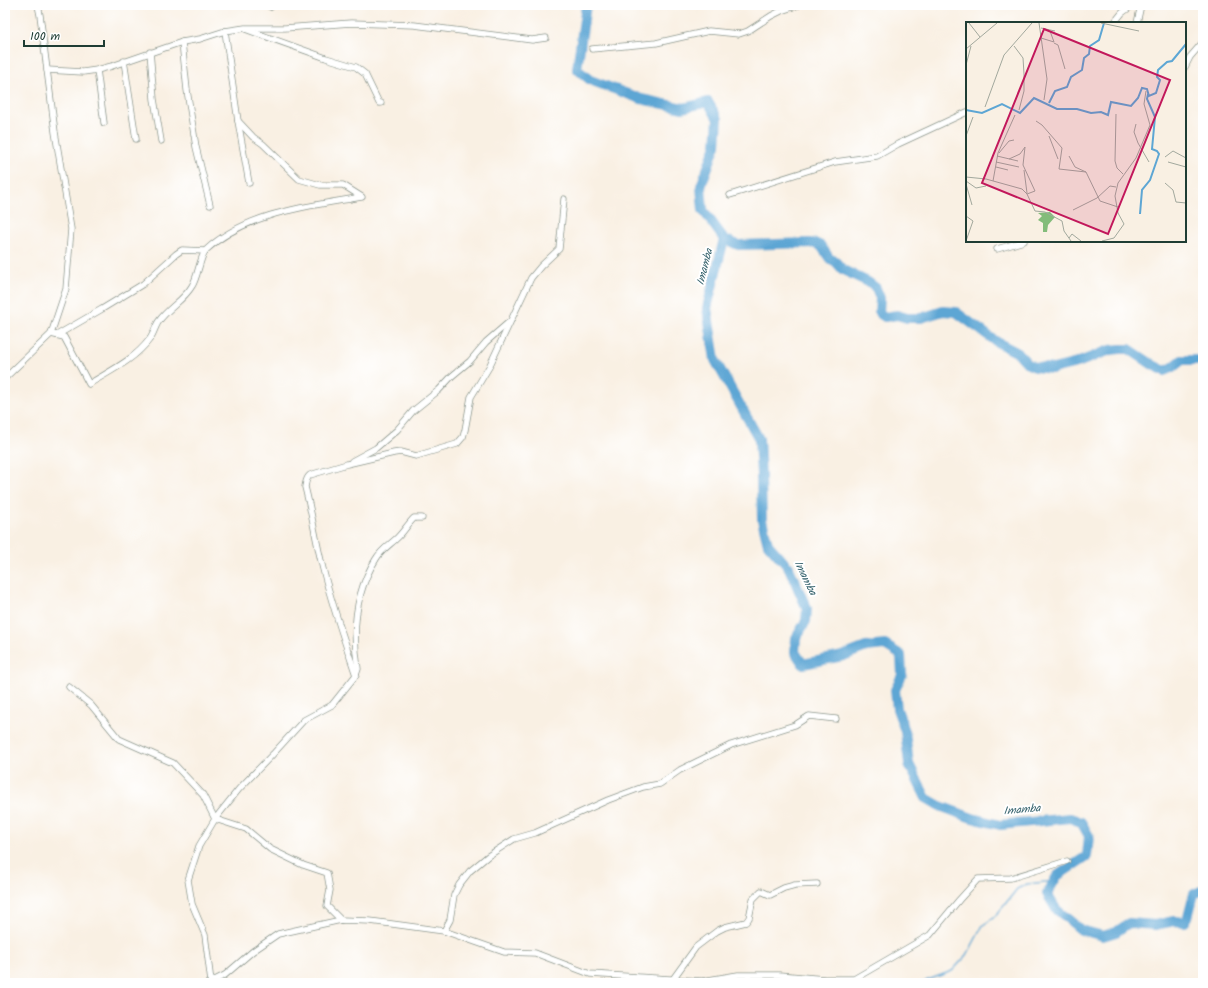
<svg xmlns="http://www.w3.org/2000/svg" width="1208" height="988" viewBox="0 0 1208 988" font-family="Kalam,sans-serif">
	<rect width="100%" height="100%" fill="#fff"/>
	<filter id="ink" filterUnits="userSpaceOnUse"><feTurbulence type="fractalNoise" baseFrequency=".025" numOctaves="2"/><feDisplacementMap in="SourceGraphic" scale="8" xChannelSelector="R" yChannelSelector="G"/><feConvolveMatrix kernelMatrix="1 2 1 2 8 2 1 2 1" color-interpolation-filters="sRGB"/></filter>
	<filter id="wash" filterUnits="userSpaceOnUse"><feTurbulence type="fractalNoise" baseFrequency=".012" numOctaves="4" result="noise"/><feDisplacementMap in="SourceGraphic" scale="16" xChannelSelector="R" yChannelSelector="G"/><feGaussianBlur stdDeviation="0.9" result="paint"/><feColorMatrix in="noise" values="0 0 0 0 0 0 0 0 0 0 0 0 0 0 0 0 0 1.4 0 .05"/><feComposite in="paint" operator="in"/></filter>
	<g filter="url(#wash)">
		<rect width="100%" height="100%" fill="#f9f0e3"/>
		<g fill="none" stroke-linecap="round" stroke-linejoin="round">
			<!-- stream -->
			<path stroke="#5da6d4" stroke-width="1.5" d="M923,983L928,980L952,971L967,955L983,925L992,919L998,913L1017,889L1027,884L1054,881"/>
			<!-- river -->
			<g stroke="#5da6d4" stroke-width="10">
				<path d="M586,5L577,69L590,80L641,99L683,108L708,102L718,119L716,145L701,186L703,210L724,239L707,308L715,360L759,439L761,475L762,520L768,544L789,568L807,609L806,621L796,638L795,652L803,664L843,656L866,647L885,645L901,655L902,675L895,690L897,709L905,731L909,764L926,798L940,806L972,818L1000,825L1070,818L1081,822L1089,836L1087,856L1057,876L1047,894L1056,909L1081,930L1103,936L1116,932L1129,923L1155,925L1174,921L1185,922L1188,917L1194,894L1203,890"/>
				<path d="M724,239L738,245L809,243L817,244L821,246L830,259L835,261L843,270L868,282L876,288L880,298L879,313L885,317L897,315L907,318H921L943,311L956,312L997,342L1018,353L1028,364L1035,367L1053,369L1077,363L1110,350L1120,349H1129L1153,365L1165,371L1172,368L1182,360H1203"/>
			</g>
		</g>
	</g>
	<g filter="url(#ink)">
		<g fill="none" stroke-linecap="round" stroke-linejoin="round">
			<defs>
				<g id="minor">
					<path d="M267,5L271,7"/>
					<path d="M1114,23L1122,13L1133,5"/>
					<path d="M1137,23L1141,5"/>
					<path d="M245,29L326,58L356,67L365,74L379,103H381"/>
					<path d="M225,31L238,121L249,183"/>
					<path d="M182,42L187,90L196,147L210,205"/>
					<path d="M592,49L656,43L709,31L739,34L748,31L771,16L781,11L799,5"/>
					<path d="M150,52L154,99L161,141"/>
					<path d="M124,61L136,139"/>
					<path d="M1185,67L1190,57L1203,42"/>
					<path d="M47,70L83,72L97,70L112,66L182,42L200,39L225,31L245,28H285L351,23L414,25L532,40L546,38"/>
					<path d="M97,70L104,123"/>
					<path d="M730,195L835,162L877,156L898,144L967,112"/>
					<path d="M997,249L1024,241"/>
					<path d="M51,334L64,337L89,384C110,371 134,360 149,340C154,334 155,326 159,321C168,308 184,300 192,286C198,277 200,256 206,250C247,212 310,206 362,197L343,185H320L299,179L263,144L253,137L238,121"/>
					<path d="M57,335L102,309L143,284L176,254L182,250L205,251"/>
					<path d="M5,378L51,334L66,289L71,229L55,132L40,15L38,5"/>
					<path d="M352,461L376,448L397,430L413,411L439,390L452,376L470,361L486,342L508,323"/>
					<path d="M356,675C344,640 332,605 323,569C316,542 312,514 305,487C306,482 306,478 310,475L347,464L394,453L401,452L416,456L457,444L463,437L465,430L471,397L489,367L531,278L541,266L559,249L564,199"/>
					<path d="M69,687L91,705L119,739L173,763L203,795L215,819L246,829L270,849L303,865L327,873L330,890L327,906L341,920"/>
					<path d="M444,931L450,920L454,895L459,885L470,871L488,856L514,839L535,833L608,800L643,787L660,784L680,770L731,745L795,725L809,716L836,719"/>
					<path d="M211,982L205,935L192,904L188,880L199,846L215,819L239,789L273,754L304,720L332,705L356,675L358,669C352,631 355,592 376,559C381,550 391,544 398,537C404,531 408,524 414,518H422"/>
					<path d="M209,983L225,975L253,951L278,934L341,920L370,921L444,931L504,952L535,953L590,974L702,981L738,975H779L825,979H854L930,935L959,900L978,879L1011,878L1067,861"/>
					<path d="M670,983L696,947L717,931L725,927L746,922L749,918L753,899L761,891L770,895L784,888L795,885L817,884"/>
				</g>
			</defs>
			<!-- minor casing -->
			<use href="#minor" stroke="#8c968c" stroke-width="7"/>
			<!-- minor -->
			<use href="#minor" stroke="#fff" stroke-width="5.5"/>
		</g>
	</g>
	<g text-anchor="middle" dominant-baseline="central" stroke-width="4" stroke-linejoin="round" paint-order="stroke">
		<!-- water labels -->
		<g font-size="11" font-style="italic" fill="#35626c" stroke="#fff">
			<text transform="translate(705 267) rotate(-76)">Imamba</text>
			<text transform="translate(805 578) rotate(64)">Imamba</text>
			<text transform="translate(1022 810) rotate(-5)">Imamba</text>
		</g>
	</g>
	<!-- overview -->
	<g transform="translate(966 22)">
		<rect width="220" height="220" fill="#f9f0e3"/>
		<path d="M84,190L89,195L82,203L81,210H77V201L72,198L76,194L72,191Z" fill="#83bc7a"/>
		<path fill="none" stroke="#5da6d4" stroke-width="2" d="M83,81L89,69L101,65L105,55L116,48L118,36L123,32L124,24L133,18L138,1M0,88L16,91L36,82L54,91L68,76L91,87H111L125,91L135,90L142,93L145,80L165,84L172,76L176,66L181,67L183,74L190,71L194,58L191,55L192,48L201,40L206,39L220,22M174,192L176,168L184,158L193,132L191,129L186,127L189,95L181,77L182,72"/>
		<path fill="none" stroke="#a2a89d" stroke-width="1" d="M3,1L14,15M73,1L81,57L78,78M135,1L173,9M75,6L89,9M75,16L88,20L84,9M88,21L92,23L99,47M48,24L57,36L58,52V69L53,88M0,27L31,1M0,43L5,24M19,85L38,33L66,1M150,92L149,139L151,146L157,152M70,99L76,103L96,126L93,147L120,150M170,102L168,110L172,121L183,140M0,114L7,95M83,114L92,137M33,131L43,119L48,118M31,134L52,139M103,134L109,145L120,150L134,179L152,185M199,135L207,129L220,136M43,137L54,132L59,125L57,143L69,169L61,172M30,140L53,145M202,140L220,145M30,145L42,148M58,148L61,171M0,155L20,157L56,167L61,172L69,189L79,190L96,199L98,209L105,219M0,159L10,166L20,164M27,159L32,131L49,93M199,161L207,168L210,180L220,181M0,162L6,183M107,188L131,176L144,164L150,165M0,194L7,199L0,219M103,216L106,212L115,219M136,219L148,216L158,202L152,191L149,174L152,161L170,136L184,103L178,82L180,69"/>
		<path fill="#c2185b" fill-opacity="0.15" stroke="#c2185b" stroke-width="2" d="M78,7L204,58L142,212L16,161Z"/>
		<rect width="220" height="220" fill="none" stroke="#1f3d34" stroke-width="2"/>
	</g>
	<!-- margin -->
	<rect width="1208" height="988" fill="none" stroke="#fff" stroke-width="20"/>
	<!-- scale -->
	<path d="M24 40v6h80v-6" fill="none" stroke="#1f3d34" stroke-width="2"/>
	<text x="30" y="40" font-size="12" fill="#1f3d34" stroke="#ffffff" stroke-width="3" paint-order="stroke">100 m</text>
</svg>
